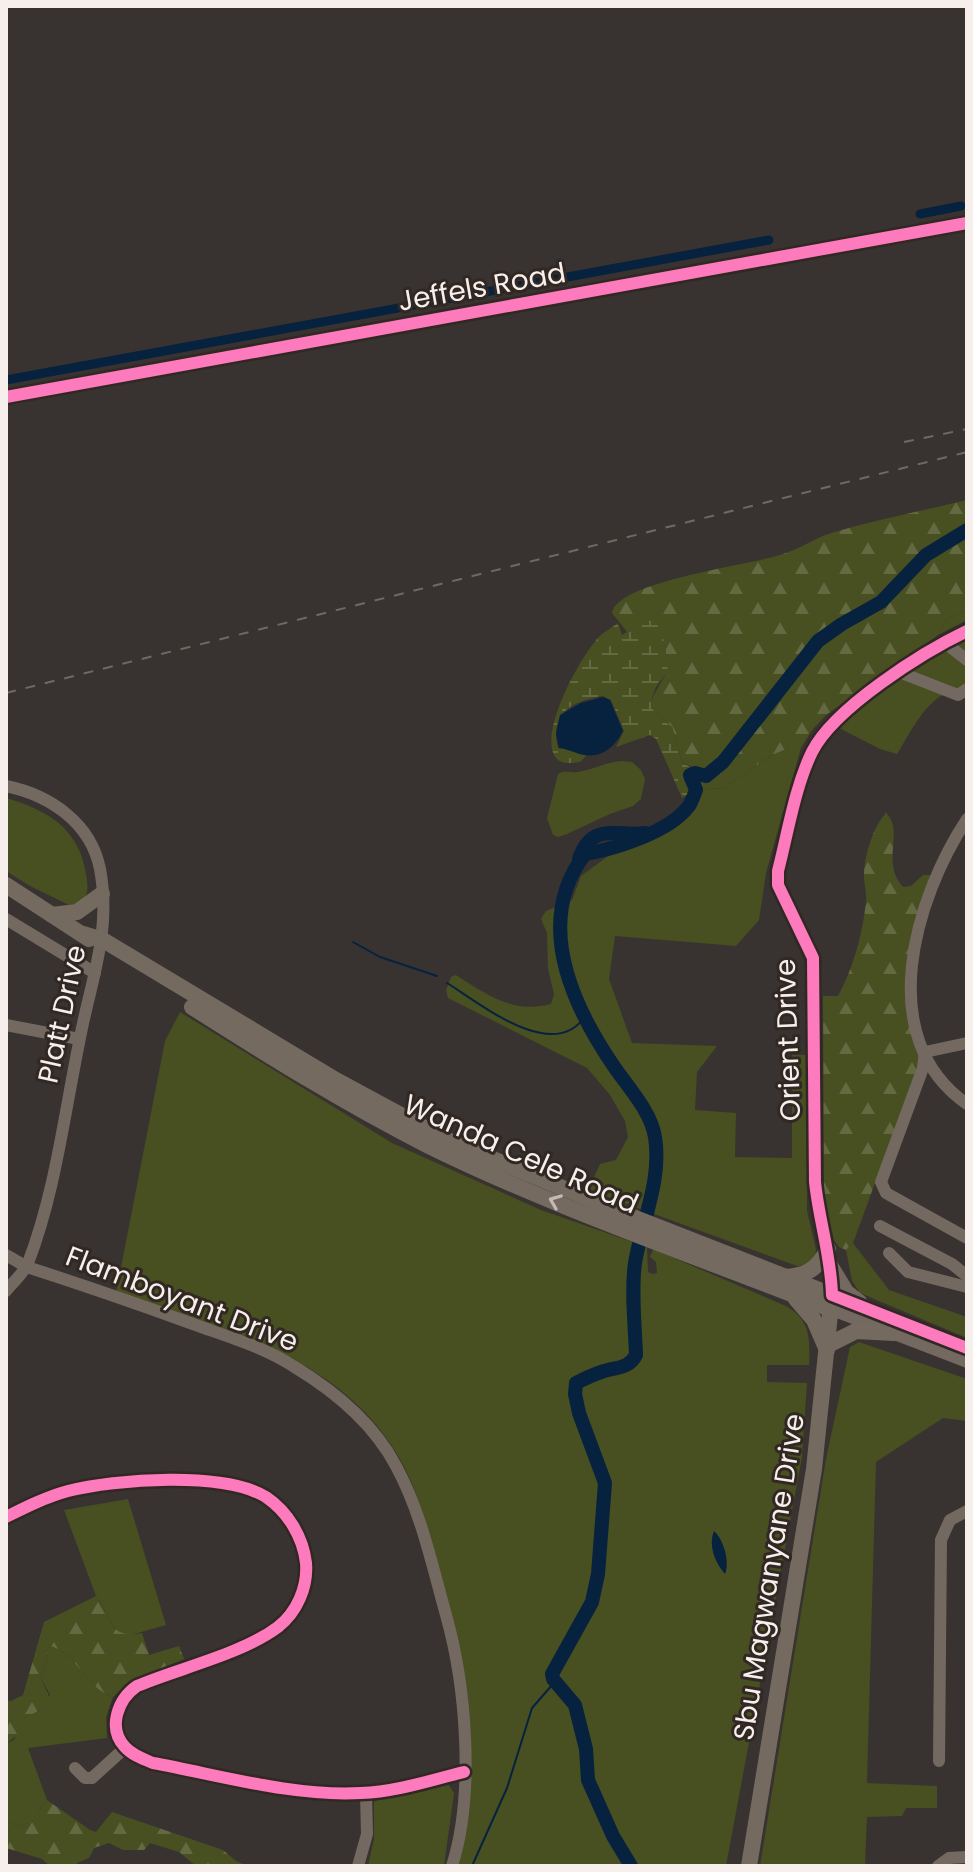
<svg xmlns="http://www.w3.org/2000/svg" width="973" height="1872" viewBox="0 0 973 1872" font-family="Poppins,sans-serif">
	<defs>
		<pattern id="forest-firs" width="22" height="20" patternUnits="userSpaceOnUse" patternTransform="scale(2)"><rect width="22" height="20" fill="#484f21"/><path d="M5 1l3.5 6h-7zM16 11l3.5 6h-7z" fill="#636941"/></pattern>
		<pattern id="wetland-marsh" width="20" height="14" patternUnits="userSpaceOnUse" patternTransform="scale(2)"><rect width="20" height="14" fill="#484f21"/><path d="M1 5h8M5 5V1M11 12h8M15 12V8" fill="none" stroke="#636941"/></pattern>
	</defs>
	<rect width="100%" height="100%" fill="#383330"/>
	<!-- green -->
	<g fill="#484f21">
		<path d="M967,610V620L938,635L945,620Z"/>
		<path d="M967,636V683C959,691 949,691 939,697C920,711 909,735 897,754L880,749L837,727C874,693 924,660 967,636Z"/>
		<path d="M789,748H801L766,873L759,920L736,946L615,936L609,979L632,1043L717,1046L697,1072L695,1110L736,1113L735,1157L792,1158V1055H806L807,1211L816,1249L815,1258L809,1265L797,1266L588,1190L600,1164L616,1160L628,1137L625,1121L610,1095L587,1068L448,998L446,990L451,977L456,975C487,995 514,1014 551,1004L554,994L548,969L547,933L541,919L546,911L572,900L581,876L607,857L676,827L696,809L703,789L724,788L770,756Z"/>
		<path d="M622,761L632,762L641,770L645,779L641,799L633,806L610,814L567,834L558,837L553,835L547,818L558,774C565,770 569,773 577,772C593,770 606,762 622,761Z"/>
		<path d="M6,798C47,810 79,828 86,874C88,885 89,894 82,903L69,905L30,886L6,871Z"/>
		<path d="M180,1012L392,1143L541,1210L647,1247L648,1272L653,1274L657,1273L656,1262L650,1257L653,1249L786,1306C811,1320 810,1340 809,1365H767V1382L807,1383L802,1457L726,1866H458C465,1845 467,1822 469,1800C476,1714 460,1640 436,1559C425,1522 416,1484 395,1451C373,1415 343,1389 307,1367L116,1293L165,1041Z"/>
		<path d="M853,1243L889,1290L967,1317V1338L860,1293L852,1281L846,1250Z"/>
		<path d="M859,1342L967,1379V1421L943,1418L876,1462L867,1783L937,1786V1808H906L902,1816L867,1817L865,1866H760L826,1459L850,1347Z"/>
		<path d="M128,1499L166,1625L127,1636C106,1626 109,1612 96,1596L64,1510Z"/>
		<path d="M50,1646C77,1653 86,1689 113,1697L106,1717L107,1738L28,1748L47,1800L28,1828L6,1822V1744L14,1740L24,1718L45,1708L50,1695L41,1678Z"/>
		<path d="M448,1784L454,1793L444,1866H368L374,1839V1802L381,1798L407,1795Z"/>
	</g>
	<!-- forest -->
	<g fill="url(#forest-firs)">
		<path d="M967,500V610L945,620L938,635L826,715L812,730L801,748H789L770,756L724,788L703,789L696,769L682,762L672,727L654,712L651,700L668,670L628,633L612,613C617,581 750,565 780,555C798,550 813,539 831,533C875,520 922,511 967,500Z"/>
		<path d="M886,813C905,831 880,862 903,887L911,886L923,875H931L915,919L905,973L906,1005L911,1030L920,1052L918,1066L853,1243L846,1250L839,1247L834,1240L824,1202L823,996H838C853,969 863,933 866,901C867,893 864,885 864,876C864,857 873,826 886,813Z"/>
		<path d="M96,1596C112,1616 108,1640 142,1633L149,1655L179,1646L184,1659L128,1683L113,1697C86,1689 77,1653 50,1646L41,1678L51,1701L45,1708L24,1718L20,1733L6,1744V1700L11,1701L23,1695L44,1622Z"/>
		<path d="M47,1800L90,1830L96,1832L112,1812L223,1850L236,1861L248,1866H196L179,1852L150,1843L144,1850H123L109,1843L94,1848L89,1858L70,1866H50L42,1859L6,1848V1822L28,1828Z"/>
	</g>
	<!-- wetland -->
	<path fill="url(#wetland-marsh)" d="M648,620L657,624L665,643L668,671L656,687L651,700L654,712L672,727L682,762L693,769L685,771L684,781L691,788L690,793L682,798L656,739L650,735L616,747L624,731L611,700L603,696C572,701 549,713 558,748L571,749L586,756L580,762C572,763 562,765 556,758C537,734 581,656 598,638C603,632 612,628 618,623L622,635Z"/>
	<!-- water -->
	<g fill="#06223f">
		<path d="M603,697L610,700L623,731C616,745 603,758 585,755C576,754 569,749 559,748L556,734L560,715L581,703Z"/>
		<path d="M714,1531C724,1540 730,1563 725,1574C715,1563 708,1545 714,1531Z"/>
	</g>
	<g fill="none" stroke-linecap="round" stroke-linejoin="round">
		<!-- stream -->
		<g stroke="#06223f" stroke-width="2">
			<path d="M353,942L380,957L437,976"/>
			<path d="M447,983C481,1004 551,1062 584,1018"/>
			<path d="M472,1866L507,1788L532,1708L553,1684V1679"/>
		</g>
		<!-- canal -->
		<g stroke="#06223f" stroke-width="9">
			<path d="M920,214L961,206"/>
			<path d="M6,380L769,240"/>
		</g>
		<!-- river -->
		<g stroke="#06223f" stroke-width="14">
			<path d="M579,859C592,821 617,837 645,833"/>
			<path d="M631,1866L613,1836L588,1780L586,1749L575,1705L553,1679L552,1674L592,1602L598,1574L605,1483L579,1413L575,1394L576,1383C584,1379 592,1375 601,1372C615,1367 629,1369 636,1355C635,1325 631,1292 635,1263C642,1221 662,1180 655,1137C651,1112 629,1088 615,1068C573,1007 533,922 585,854C615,849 669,832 688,807C692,802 694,795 696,790L690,775L695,773L706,776L723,762L818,641L842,624L881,602L926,555L967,530"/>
		</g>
		<!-- minor -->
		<g stroke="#746961" stroke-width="12">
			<path d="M6,397L967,223"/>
			<path d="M967,631C923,652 834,708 812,752C795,787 788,832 778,871V885L813,958L815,1182C819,1221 831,1255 832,1295L967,1348"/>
			<path d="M944,642L967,660"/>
			<path d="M899,672L958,695L967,689"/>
			<path d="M6,786C50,795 91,823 100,869C112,933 90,982 79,1043C64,1116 55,1193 28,1263C24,1273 13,1282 6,1291"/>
			<path d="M967,819C915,898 872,1038 967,1104"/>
			<path d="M6,919L95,973"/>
			<path d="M6,1025L79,1039"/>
			<path d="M967,1043L925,1052L923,1068L881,1182L886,1193L967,1238"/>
			<path d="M880,1226L952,1264L967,1276"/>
			<path d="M889,1253L908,1272L967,1287"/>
			<path d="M6,1255L27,1267C83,1285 138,1304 193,1324C226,1336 264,1347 293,1366C333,1390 374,1424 396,1466C421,1512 432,1565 446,1615C466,1686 475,1794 452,1866"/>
			<path d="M831,1263L848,1291L861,1301"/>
			<path d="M832,1310L967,1362"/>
			<path d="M6,1517C26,1507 46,1497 68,1491C115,1479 224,1471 266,1497C288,1512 303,1537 306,1563C308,1587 297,1612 278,1627C242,1654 180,1668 137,1686C118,1699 107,1728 125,1747C132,1755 143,1759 153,1763C219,1775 294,1797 361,1793C396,1792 431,1780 464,1772"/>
			<path d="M939,1761L941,1540L950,1520L967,1511"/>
			<path d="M75,1768L85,1778H92L126,1747"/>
			<path d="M358,1866L367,1834L366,1793"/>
			<path d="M938,1866L949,1858L967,1857"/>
		</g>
		<!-- major -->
		<g stroke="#746a60" stroke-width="16">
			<path d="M6,885L89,939"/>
			<path d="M52,915L77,912L102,894"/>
			<path d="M83,934L103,940L336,1080L447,1140L635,1218L832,1295L814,1469L749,1866"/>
			<path d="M192,1007C269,1056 346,1104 427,1145C557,1209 697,1256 832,1310"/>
			<path d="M784,1277C807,1276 817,1269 828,1249"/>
			<path d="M796,1299L814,1320L827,1350"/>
			<path d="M828,1345L856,1331L894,1333"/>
		</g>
		<!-- rail -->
		<g stroke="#6f6964" stroke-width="2" stroke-dasharray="10 10" stroke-linecap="butt">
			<path d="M904,442L967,429"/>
			<path d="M6,693L967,452"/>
		</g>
		<defs>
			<g id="cycleway">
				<path d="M6,397L967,223"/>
				<path d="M967,631C923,652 834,708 812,752C795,787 788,832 778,871V885L813,958L815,1182C819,1221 831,1255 832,1295L967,1348"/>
				<path d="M6,1517C26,1507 46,1497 68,1491C115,1479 224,1471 266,1497C288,1512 303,1537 306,1563C308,1587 297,1612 278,1627C242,1654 180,1668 137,1686C118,1699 107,1728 125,1747C132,1755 143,1759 153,1763C219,1775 294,1797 361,1793C396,1792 431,1780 464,1772"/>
			</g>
		</defs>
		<!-- cycleway casing -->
		<use href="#cycleway" stroke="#322823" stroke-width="17"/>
		<!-- cycleway -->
		<use href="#cycleway" stroke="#fd7abc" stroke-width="12"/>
	</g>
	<!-- one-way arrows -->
	<defs><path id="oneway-chevron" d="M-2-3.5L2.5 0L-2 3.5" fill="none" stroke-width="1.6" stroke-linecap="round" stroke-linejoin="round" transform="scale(2)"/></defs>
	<use stroke="#c2bab4" href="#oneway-chevron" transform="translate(555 1201) rotate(-158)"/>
	<g text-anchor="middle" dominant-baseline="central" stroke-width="6" stroke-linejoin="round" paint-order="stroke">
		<!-- street labels -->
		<g font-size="28" fill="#f6efec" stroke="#322823">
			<text transform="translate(482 287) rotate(-10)">Jeffels Road</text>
			<text transform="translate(62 1014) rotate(-78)">Platt Drive</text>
			<text transform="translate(788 1040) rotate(-92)">Orient Drive</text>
			<text transform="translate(521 1154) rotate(24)">Wanda Cele Road</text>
			<text transform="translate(182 1299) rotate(21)">Flamboyant Drive</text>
			<text transform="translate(769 1577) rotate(-81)">Sbu Magwanyane Drive</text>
		</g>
	</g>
	<!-- border -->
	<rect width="973" height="1872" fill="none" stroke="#f6efec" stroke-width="16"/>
</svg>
